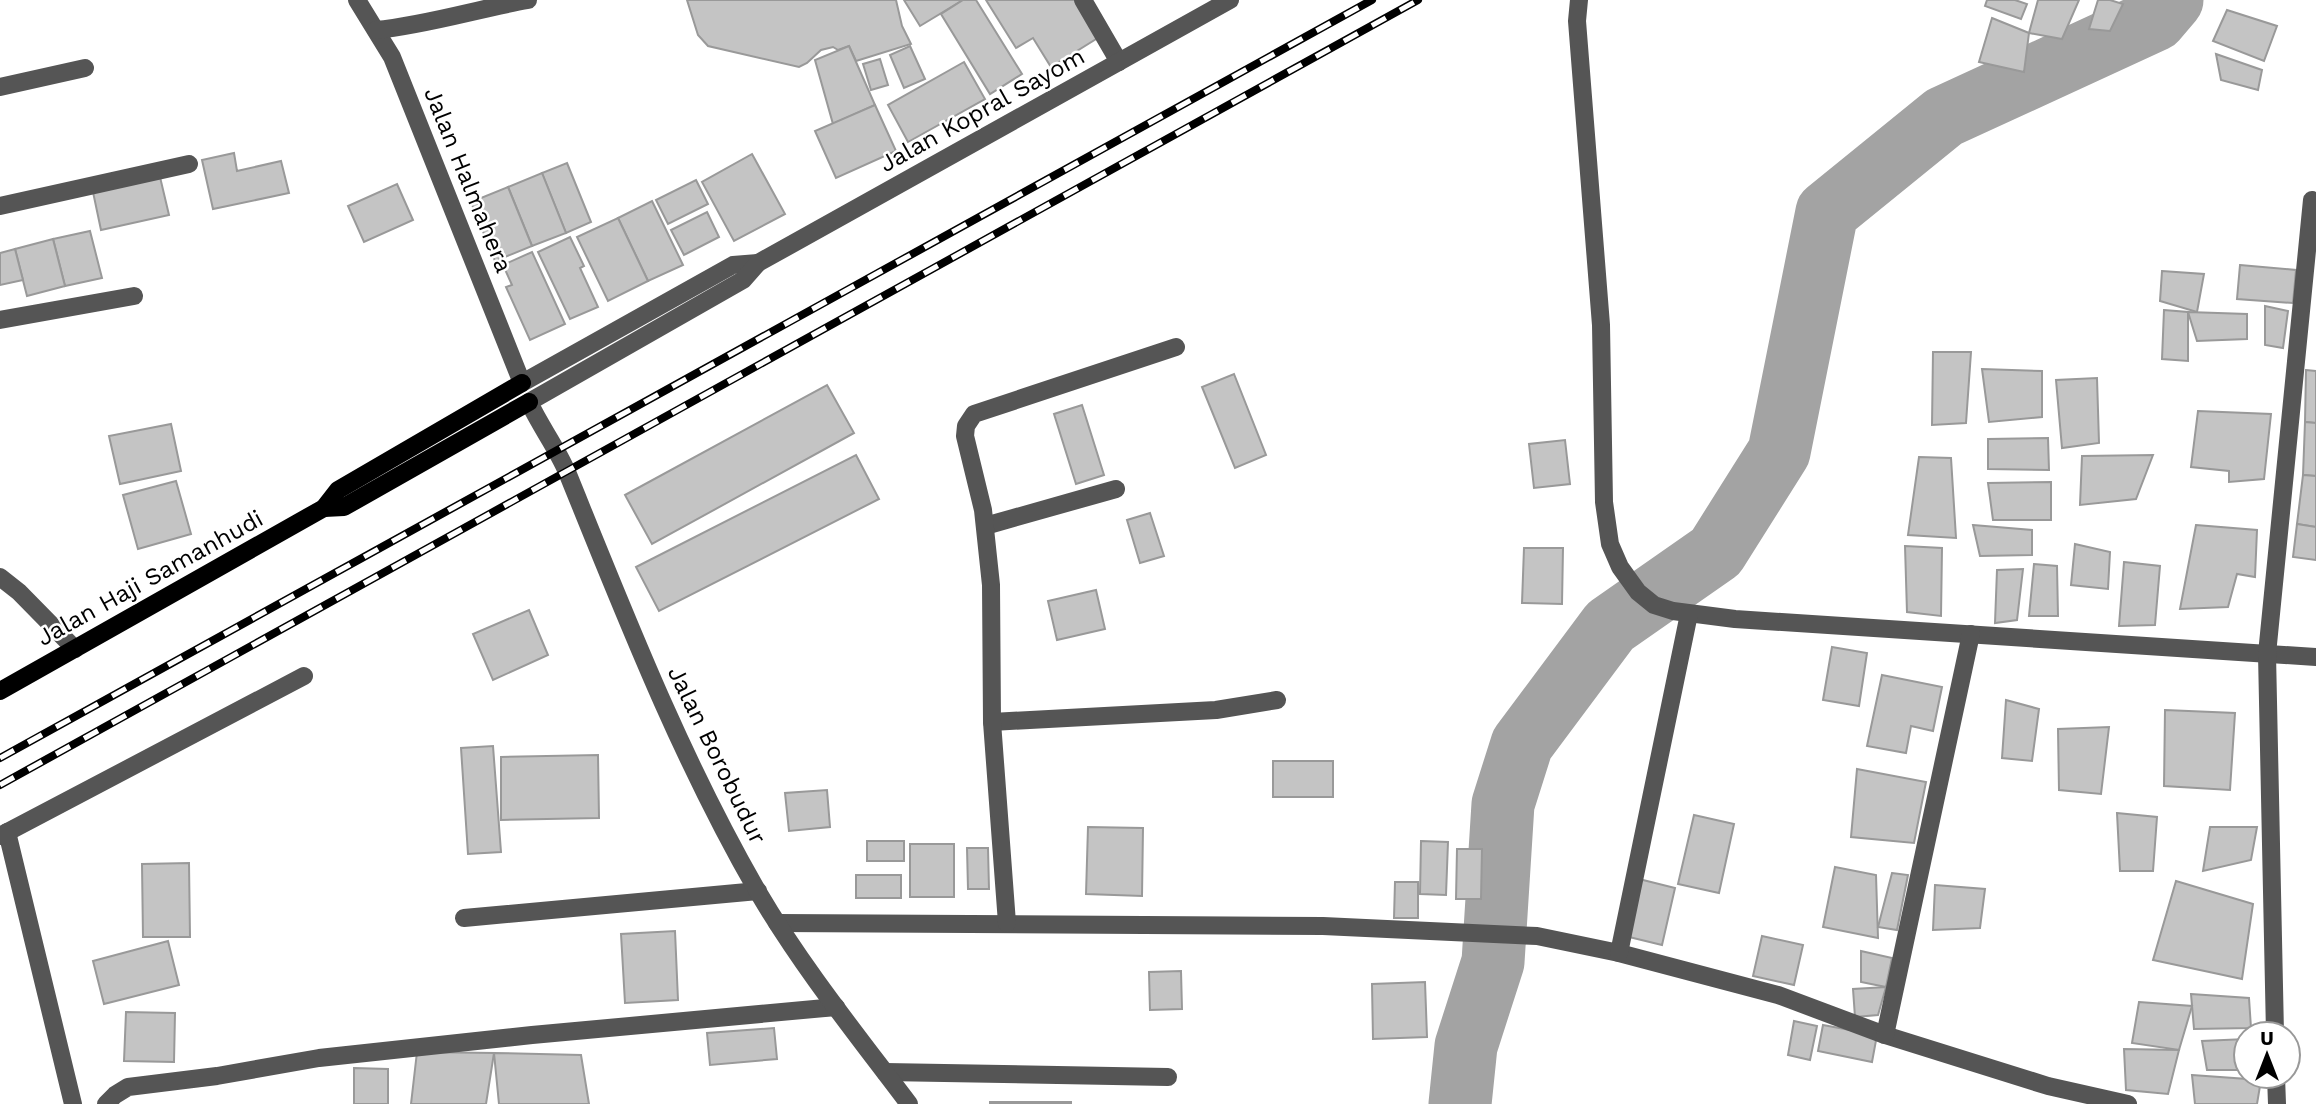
<svg xmlns="http://www.w3.org/2000/svg" width="2316" height="1104" viewBox="0 0 2316 1104" font-family="'Work Sans',sans-serif">
	<rect width="100%" height="100%" fill="#fff"/>
	<g fill="none" stroke-linecap="round" stroke-linejoin="round">
		<!-- river -->
		<path stroke="#a3a3a3" stroke-width="63" d="M1460,1104L1466,1046L1493,962L1503,804L1522,744L1610,626L1716,552L1779,452L1827,212L1944,117L2155,20L2172,0"/>
	</g>
	<!-- building -->
	<g fill="#c4c4c4" stroke="#999" stroke-width="2">
		<path d="M687,0H896L902,26L911,44L856,61L849,46L838,50L833,47L821,50L807,63L799,67L708,46L698,35Z"/>
		<path d="M904,0H963L920,26Z"/>
		<path d="M963,0H976L1022,74L990,94L941,14Z"/>
		<path d="M986,0H1079L1101,36L1051,67L1033,38L1016,48Z"/>
		<path d="M1987,0H2015L2027,4L2021,19L1985,6Z"/>
		<path d="M2038,0H2079L2062,39L2029,33Z"/>
		<path d="M2098,0H2110L2123,4L2110,31L2089,29Z"/>
		<path d="M2227,10L2277,26L2264,61L2213,41Z"/>
		<path d="M1992,18L2029,33L2024,72L1979,62Z"/>
		<path d="M849,46L875,105L833,124L815,60Z"/>
		<path d="M910,46L925,79L904,88L890,55Z"/>
		<path d="M2216,54L2262,70L2258,90L2221,80Z"/>
		<path d="M880,59L888,85L871,90L863,64Z"/>
		<path d="M964,62L985,99L908,142L888,105Z"/>
		<path d="M875,105L896,151L836,178L815,131Z"/>
		<path d="M234,153L237,171L281,161L289,193L213,209L202,160Z"/>
		<path d="M752,154L785,214L734,241L702,182Z"/>
		<path d="M567,163L591,222L566,233L542,173Z"/>
		<path d="M542,173L566,233L532,246L508,187Z"/>
		<path d="M160,177L169,215L101,230L93,192Z"/>
		<path d="M696,180L708,204L668,224L656,200Z"/>
		<path d="M397,184L413,220L364,242L348,206Z"/>
		<path d="M508,187L532,246L495,261L471,202Z"/>
		<path d="M652,201L683,265L648,281L618,218Z"/>
		<path d="M707,212L719,237L684,255L671,230Z"/>
		<path d="M618,218L648,281L608,301L577,237Z"/>
		<path d="M90,231L102,278L65,286L53,239Z"/>
		<path d="M570,237L584,266L580,268L598,307L570,319L538,252Z"/>
		<path d="M53,239L65,286L27,296L15,249Z"/>
		<path d="M15,249L23,280L0,285V253Z"/>
		<path d="M532,252L565,324L530,340L506,287L512,285L503,265Z"/>
		<path d="M2240,265L2296,270L2293,303L2237,299Z"/>
		<path d="M2162,271L2204,274L2197,312L2160,301Z"/>
		<path d="M2265,306L2288,311L2283,348L2265,345Z"/>
		<path d="M2164,310L2188,312V361L2162,359Z"/>
		<path d="M2188,312L2247,314V339L2197,341Z"/>
		<path d="M1933,352H1971L1966,423L1932,425Z"/>
		<path d="M1982,369L2042,371V417L1989,422Z"/>
		<path d="M2306,370L2316,371V423L2305,422Z"/>
		<path d="M1234,374L1266,455L1235,468L1202,387Z"/>
		<path d="M2097,378L2099,443L2062,448L2056,380Z"/>
		<path d="M827,385L854,433L652,544L625,495Z"/>
		<path d="M1082,405L1104,475L1076,484L1054,414Z"/>
		<path d="M2198,411L2271,414L2264,479L2229,482V471L2191,467Z"/>
		<path d="M2305,422L2316,423V476L2303,475Z"/>
		<path d="M171,424L181,471L120,484L109,436Z"/>
		<path d="M2048,438L2049,470L1988,469V439Z"/>
		<path d="M1565,440L1570,484L1534,488L1529,444Z"/>
		<path d="M856,455L879,499L659,611L636,567Z"/>
		<path d="M2153,455L2136,499L2080,505L2082,456Z"/>
		<path d="M1919,457L1951,458L1956,538L1908,535Z"/>
		<path d="M2303,475L2316,476V527L2297,524Z"/>
		<path d="M176,481L191,534L138,549L123,495Z"/>
		<path d="M2051,482V520H1993L1988,483Z"/>
		<path d="M1150,513L1164,556L1140,563L1127,520Z"/>
		<path d="M2297,524L2316,527V560L2293,557Z"/>
		<path d="M1973,525L2032,530V555L1980,556Z"/>
		<path d="M2196,525L2257,530L2255,577L2237,574L2228,607L2180,609Z"/>
		<path d="M2075,544L2110,552L2108,589L2071,585Z"/>
		<path d="M1905,546L1942,548L1941,616L1907,612Z"/>
		<path d="M1524,548H1563L1562,604L1522,603Z"/>
		<path d="M2124,562L2160,566L2155,625L2119,626Z"/>
		<path d="M2034,564L2057,566L2058,616H2029Z"/>
		<path d="M2023,569L2017,620L1995,623L1997,570Z"/>
		<path d="M1096,590L1105,629L1057,640L1048,601Z"/>
		<path d="M529,610L548,655L493,680L473,634Z"/>
		<path d="M1832,647L1867,653L1859,706L1823,700Z"/>
		<path d="M1882,675L1942,687L1933,731L1911,726L1906,753L1867,746Z"/>
		<path d="M2006,700L2039,709L2032,761L2002,758Z"/>
		<path d="M2165,710L2235,713L2230,790L2164,786Z"/>
		<path d="M2109,727L2101,794L2059,790L2058,729Z"/>
		<path d="M493,746L501,852L468,854L461,748Z"/>
		<path d="M598,755L599,818L501,820V757Z"/>
		<rect x="1273" y="761" width="60" height="36"/>
		<path d="M1857,769L1926,782L1914,843L1851,837Z"/>
		<path d="M827,790L830,827L789,831L785,793Z"/>
		<path d="M2117,813L2157,817L2153,871H2120Z"/>
		<path d="M1694,815L1734,824L1719,893L1678,884Z"/>
		<path d="M1088,827L1143,828L1142,896L1086,894Z"/>
		<path d="M2210,827H2257L2251,860L2203,871Z"/>
		<rect x="867" y="841" width="37" height="20"/>
		<path d="M1421,841L1448,842L1446,895L1420,894Z"/>
		<rect x="910" y="844" width="44" height="53"/>
		<path d="M967,848H988L989,889H968Z"/>
		<path d="M1457,849H1482L1481,899H1456Z"/>
		<path d="M189,863L190,937H143L142,864Z"/>
		<path d="M1835,867L1876,875L1878,938L1823,927Z"/>
		<path d="M1892,873L1908,875L1897,930L1878,927Z"/>
		<rect x="856" y="875" width="45" height="23"/>
		<path d="M1639,879L1675,888L1662,945L1625,936Z"/>
		<path d="M2176,881L2253,904L2242,979L2153,960Z"/>
		<path d="M1395,882H1418V918H1394Z"/>
		<path d="M1935,885L1985,889L1980,928L1933,930Z"/>
		<path d="M675,931L678,1000L625,1003L621,934Z"/>
		<path d="M1762,936L1803,945L1794,985L1753,976Z"/>
		<path d="M168,941L179,985L104,1004L93,961Z"/>
		<path d="M1861,951L1892,958L1886,987L1861,982Z"/>
		<path d="M1181,971L1182,1009L1150,1010L1149,972Z"/>
		<path d="M1425,982L1427,1037L1373,1039L1372,984Z"/>
		<path d="M1886,987L1878,1015L1855,1017L1853,989Z"/>
		<path d="M2191,994L2249,998L2251,1028L2194,1029Z"/>
		<path d="M2139,1002L2192,1006L2179,1050L2132,1043Z"/>
		<path d="M126,1012L175,1013L174,1062L124,1061Z"/>
		<path d="M1794,1021L1817,1026L1810,1060L1788,1055Z"/>
		<path d="M1823,1025L1877,1035L1872,1062L1818,1051Z"/>
		<path d="M774,1028L777,1059L710,1065L707,1033Z"/>
		<path d="M2246,1039V1070H2207L2202,1041Z"/>
		<path d="M2124,1049L2179,1050L2168,1094L2126,1090Z"/>
		<path d="M417,1052L494,1053L486,1104H411Z"/>
		<path d="M494,1053L581,1055L589,1104H499Z"/>
		<path d="M354,1068L388,1069V1104H354Z"/>
		<path d="M2192,1075L2261,1080L2257,1104H2195Z"/>
		<rect x="990" y="1102" width="81" height="2"/>
	</g>
	<g fill="none" stroke-linecap="round" stroke-linejoin="round">
		<!-- minor -->
		<g stroke="#555" stroke-width="18">
			<path d="M357,0L392,57L522,383L733,265L758,263"/>
			<path d="M1083,0L1119,62"/>
			<path d="M1579,0L1577,21L1601,325L1604,502L1610,544L1620,567L1638,592L1654,605L1673,611L1735,619L2316,657"/>
			<path d="M376,30C427,25 477,9 528,0"/>
			<path d="M0,87L85,68"/>
			<path d="M0,206L189,164"/>
			<path d="M0,320L134,296"/>
			<path d="M985,526L1116,489"/>
			<path d="M0,577L19,592L75,649"/>
			<path d="M992,722L1216,710L1277,700"/>
			<path d="M7,832L73,1104"/>
			<path d="M0,836L304,676"/>
			<path d="M464,918L758,891"/>
			<path d="M777,923L1323,926L1537,936L1619,953L1778,995L1885,1035L2048,1086L2128,1104"/>
			<path d="M1007,923L992,722L991,585L983,510L965,436L966,426L974,414L1176,347"/>
			<path d="M1619,953L1689,614"/>
			<path d="M2275,1034L2267,654L2312,200"/>
			<path d="M1885,1035L1971,634"/>
			<path d="M885,1072L1168,1077"/>
			<path d="M2276,1076L2277,1104"/>
			<path d="M106,1104L115,1095L128,1087L217,1076L319,1058L532,1035L836,1007"/>
			<path d="M909,1104C857,1035 802,967 758,892C681,759 625,615 567,472C557,448 540,426 529,402L743,280L758,263L1230,0"/>
		</g>
		<!-- major -->
		<g stroke="#000" stroke-width="18">
			<path d="M324,508L344,507L529,402"/>
			<path d="M0,691L324,508L338,490L522,383"/>
		</g>
		<defs>
			<g id="rail">
				<path d="M0,758L1372,0"/>
				<path d="M0,785L1418,0"/>
			</g>
		</defs>
		<!-- rail casing -->
		<use href="#rail" stroke="#000" stroke-width="8"/>
		<!-- rail -->
		<use href="#rail" stroke="#fff" stroke-width="5" stroke-dasharray="16" stroke-linecap="butt"/>
	</g>
	<g text-anchor="middle" dominant-baseline="central" stroke-width="5" stroke-linejoin="round" paint-order="stroke">
		<!-- street labels -->
		<g font-size="24" fill="#000" stroke="#fff">
			<text transform="translate(982 110) rotate(-29)">Jalan Kopral Sayom</text>
			<text transform="translate(468 180) rotate(68)">Jalan Halmahera</text>
			<text transform="translate(150 578) rotate(-29)">Jalan Haji Samanhudi</text>
			<text transform="translate(717 755) rotate(64)">Jalan Borobudur</text>
		</g>
	</g>
	<!-- north arrow -->
	<g transform="translate(2267 1055)"><circle r="33" fill="#ffffff" stroke="#999999" stroke-width="2"/>
	<path d="M0-5L12 26L0 18L-12 26Z" fill="#000000"/>
	<text y="-10" font-size="19" font-weight="bold" text-anchor="middle" fill="#000000">U</text>
	</g>
</svg>
